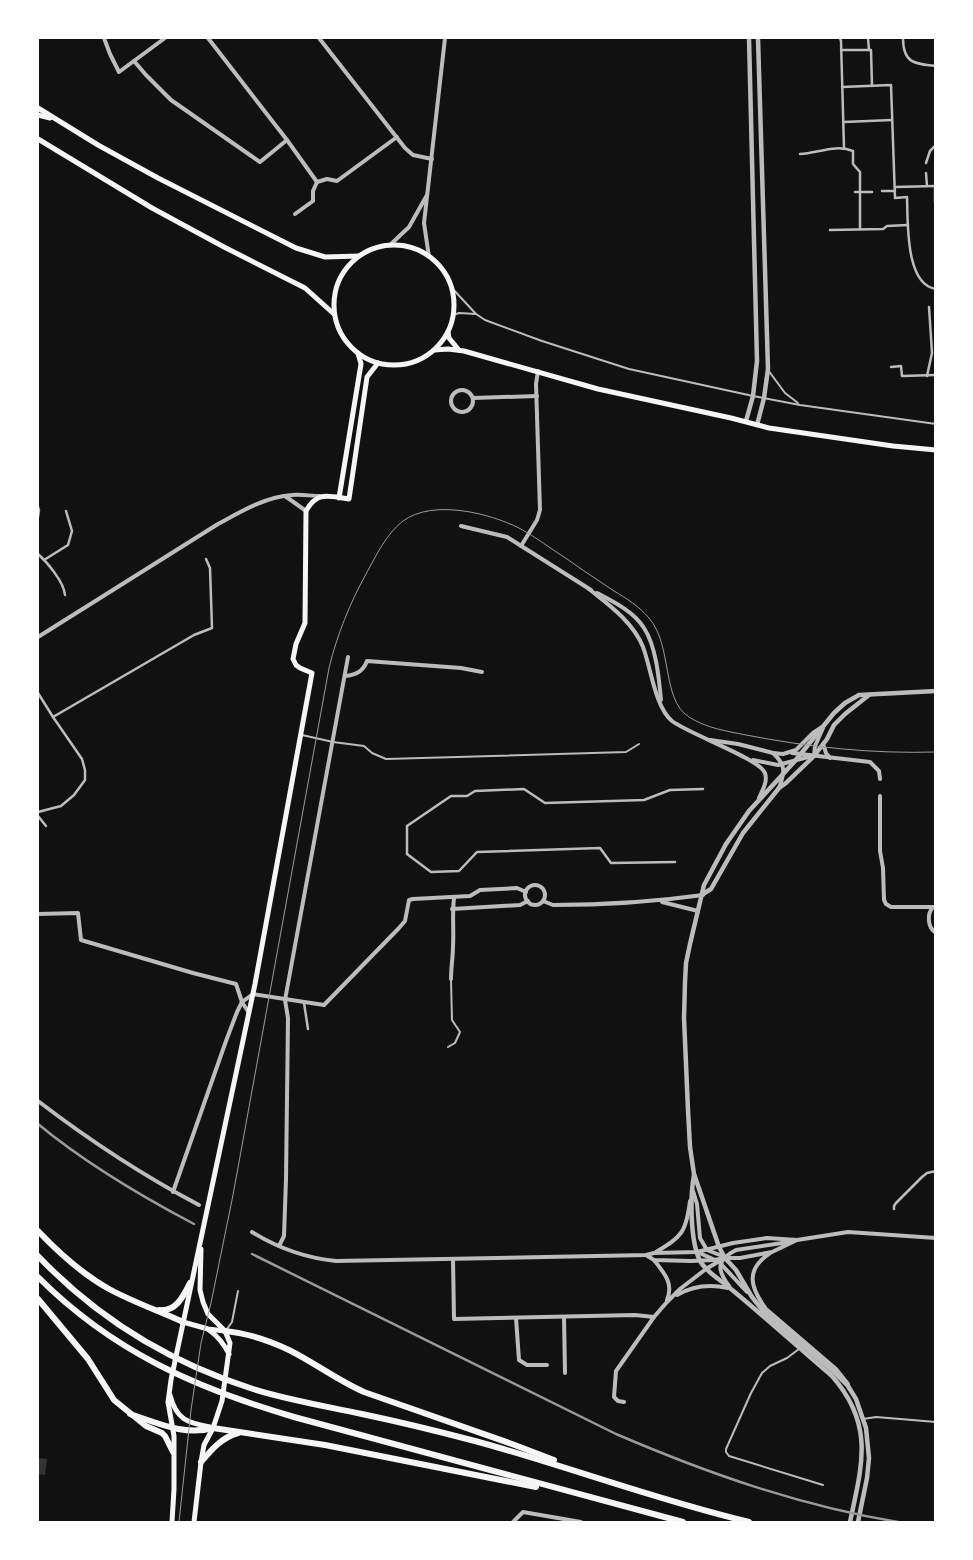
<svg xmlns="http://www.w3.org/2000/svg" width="973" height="1560" viewBox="0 0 973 1560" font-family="Barlow,sans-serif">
	<rect width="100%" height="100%" fill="#111"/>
	<!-- water -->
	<path fill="#333" d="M38,1458L47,1459L45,1475L38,1474Z"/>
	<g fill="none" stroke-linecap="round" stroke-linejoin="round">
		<!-- service -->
		<g stroke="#bcbcbc" stroke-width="2">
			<path d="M451,287L476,314L485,320L542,341L629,369L753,396L800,405L936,424"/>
			<path d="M453,315L459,313L476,314"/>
			<path d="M768,370L785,393L798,403"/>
			<path d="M302,735L333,742L364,746L372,753L386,759L626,752L639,744"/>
			<path d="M448,1047L455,1043L460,1032L452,1020L451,980"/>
			<path d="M227,1329L232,1322L238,1291"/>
			<path d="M799,1349L787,1358L770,1366L762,1373L751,1393L726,1449V1452L729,1456L823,1485"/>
			<path d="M863,1419L876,1417L936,1422"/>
		</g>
		<!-- pedestrian -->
		<g stroke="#bcbcbc" stroke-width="2.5">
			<path d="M840,38L841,41L844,148"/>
			<path d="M868,38L869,50"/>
			<path d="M903,38C903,63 914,64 936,66"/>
			<path d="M841,50H871L872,86"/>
			<path d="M842,87L891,85L895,198L907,197C908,221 905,285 936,289"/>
			<path d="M844,122L892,120"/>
			<path d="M800,154C818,153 836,144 853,151V164L860,172V229"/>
			<path d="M926,163L930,151L936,145"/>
			<path d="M926,173L927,186"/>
			<path d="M935,186V202"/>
			<path d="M895,187L936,186"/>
			<path d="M882,191H895"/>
			<path d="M855,192H872"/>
			<path d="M830,230L883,229L887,226L908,225"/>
			<path d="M891,367L901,366L902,376L936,375"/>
			<path d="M927,376L932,353L929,307"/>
			<path d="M38,507L39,510L38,517"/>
			<path d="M38,554C47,562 64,582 65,595"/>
			<path d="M44,560L68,545L72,531L66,511"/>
			<path d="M38,693L53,717L194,635L212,628L210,568L206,559"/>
			<path d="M38,812L61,806L74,795L85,780V770L82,759L53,717"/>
			<path d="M38,816L46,826"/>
			<path d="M675,862L611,863L600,848L477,852L459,871L431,872L407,854V826L451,796H467L475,791L524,789L545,803L644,800L670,790L703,789"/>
			<path d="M304,1003L308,1029"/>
			<path d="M894,1209V1206L896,1203L922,1177L927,1173L936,1171"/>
		</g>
		<!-- minor -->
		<g stroke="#bcbcbc" stroke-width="4">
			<path d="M104,38L110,54L119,72L165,38"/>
			<path d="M208,38L287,140L317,182"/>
			<path d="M319,38L405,148L413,155L432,159"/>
			<path d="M134,61L146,75L171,100L260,162L287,140"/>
			<path d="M295,214L313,201V191L317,182L327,179L337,181L397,137"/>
			<path d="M390,245L409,227L427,195"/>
			<path d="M429,257L424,223L445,38"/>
			<circle cx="462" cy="401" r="11"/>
			<path d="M473,398L537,396"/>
			<path d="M285,496L306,511"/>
			<path d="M461,526L507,537L591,590"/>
			<path d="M521,546L537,520L540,510L536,384L538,371"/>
			<path d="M589,589C609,605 633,622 643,647C651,668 655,707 672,721C689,734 760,759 765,773C768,782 762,791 759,798"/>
			<path d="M597,593C614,602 634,612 644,628C656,646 659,678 661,700"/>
			<path d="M38,637L218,524C242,511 265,497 292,495C301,494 311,496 320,496"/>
			<path d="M345,676C355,675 363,672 367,661L461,668L482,672"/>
			<path d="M710,740L738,744L773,753L783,754L796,750L813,733L822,727"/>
			<path d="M823,744L826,753L830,758"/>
			<path d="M773,753C786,765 785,772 779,788"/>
			<path d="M792,753L870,762L879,771L880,779"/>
			<path d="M814,756L815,746L823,728"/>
			<path d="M753,760L778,765L812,756"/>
			<path d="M880,796V851L883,868L884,900L886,904L891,907H933"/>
			<circle cx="535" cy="895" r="10"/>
			<path d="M543,901L553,905C603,905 653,902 703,895"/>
			<path d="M662,902L698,911"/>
			<path d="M933,907C927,914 927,927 936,933"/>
			<path d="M452,909L520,905L528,901"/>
			<path d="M38,914L78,913L81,940L193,973L236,984L242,1002L249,1013"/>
			<path d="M451,979C451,967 453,957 453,946C454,930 452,914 454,898"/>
			<path d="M38,1101C89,1140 142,1175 199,1205"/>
			<path d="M693,1191L697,1204L700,1238L707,1250L725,1257"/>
			<path d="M173,1192L226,1041L237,1012L242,1002L253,994L324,1005L399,928L405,921L409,900L413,899L470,896L480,890L517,888L526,892"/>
			<path d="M252,1232C278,1248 306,1258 336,1261L646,1255L654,1253L697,1252L733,1243L767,1238L797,1240"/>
			<path d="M279,1246L284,1236L286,1179L288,1018L285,1000L348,657"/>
			<path d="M656,1252C682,1236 686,1233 690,1201"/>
			<path d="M697,1252L713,1259"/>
			<path d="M770,1253C745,1270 750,1287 766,1309L836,1369L848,1384"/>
			<path d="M646,1255L654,1260L691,1261L714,1260L725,1258H740L772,1252L797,1240L848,1232L936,1238"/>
			<path d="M453,1259L454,1319L635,1315L654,1317"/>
			<path d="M654,1260C664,1273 674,1283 667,1300"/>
			<path d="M720,1263L747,1292"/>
			<path d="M729,1286C717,1270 716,1260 736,1250L789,1242"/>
			<path d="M677,1295C694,1285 710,1284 728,1288"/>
			<path d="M564,1317L565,1373"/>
			<path d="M516,1318L519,1360L527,1365H547"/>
			<path d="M624,1402L618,1401L614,1397L616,1371L654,1317L667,1302L680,1289L706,1269L721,1260"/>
			<path d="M513,1522L523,1512L581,1522"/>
		</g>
		<!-- tertiary -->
		<g stroke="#bcbcbc" stroke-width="4.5">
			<path d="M746,421L753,396L757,361L749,38"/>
			<path d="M757,425L764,398L768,369L758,38"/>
			<path d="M703,894L711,889L743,833L779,788L786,783L814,756L827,739L834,725L845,714L869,695"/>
			<path d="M694,1175C690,1197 690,1240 700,1261C707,1273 721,1280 731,1289C765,1317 798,1347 832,1376C875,1425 862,1465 850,1522"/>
			<path d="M858,1522L867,1478L869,1458L866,1428L856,1399L848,1386L834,1372L764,1312L752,1297L736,1270L725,1258L719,1247L694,1174L690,1147L688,1110L684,1018L685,982L686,963L690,944L704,885L726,844L749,811L795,761L834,713L845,703L859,695L936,691"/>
		</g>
		<!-- secondary -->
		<g stroke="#f5f5f5" stroke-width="5">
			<path d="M38,108L98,145L158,178L296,248L325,257L359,256"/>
			<path d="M38,115L50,118"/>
			<path d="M38,139L152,208L224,247L305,288L334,314"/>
			<circle cx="394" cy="305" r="60"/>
			<path d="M448,332L449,338L458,349"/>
			<path d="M434,350L448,349L464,351L598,389L731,418L769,428L893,446L936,450"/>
			<path d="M339,498L361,364L358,353"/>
			<path d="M183,1322L208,1329L225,1331"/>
			<path d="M209,1330C219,1337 224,1344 229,1354"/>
			<path d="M170,1395C176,1419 187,1423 210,1427"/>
			<path d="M172,1522L174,1489V1436L168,1402L171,1380L255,984L312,673L300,668L296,665L293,659L296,644L305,623L306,511C317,491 328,496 349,499L367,377L378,363"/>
			<path d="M194,1522L201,1462L204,1445L213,1428L222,1401L230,1343L225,1331L208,1314L203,1302L200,1290L201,1249"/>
		</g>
		<!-- trunk -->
		<g stroke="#f5f5f5" stroke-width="6">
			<path d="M38,1231C59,1253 82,1274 109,1289C133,1302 159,1311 183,1322"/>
			<path d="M38,1256C97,1318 171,1363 253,1389C288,1400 325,1406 362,1414C400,1422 437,1431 475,1441C567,1466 656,1500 749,1522"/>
			<path d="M38,1277C112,1351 195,1388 294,1417L683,1522"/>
			<path d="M38,1299L88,1359L114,1400L146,1426L162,1433L165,1436L173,1452"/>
			<path d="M159,1310C176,1312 183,1297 190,1283"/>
			<path d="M225,1331C246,1333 270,1341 289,1350C315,1363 337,1380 364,1392L512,1444L554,1460"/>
			<path d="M130,1414C158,1423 184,1436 213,1428L325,1445L536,1487"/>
			<path d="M201,1462C212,1449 221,1438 238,1433"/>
		</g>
		<!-- tram -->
		<path stroke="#9a9a9a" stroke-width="1" d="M179,1522L191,1410L201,1343L211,1303L233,1195L329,668C337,635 350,603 366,574C376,556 386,534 403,521C433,499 489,513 519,528C536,537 551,549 567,559C582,570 598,580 614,591C626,598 640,607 649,618C673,646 661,699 689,717C706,728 726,731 746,735C808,747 872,754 936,752"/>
		<!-- rail -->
		<g stroke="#9a9a9a" stroke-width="2.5">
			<path d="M38,1124C85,1163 139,1195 194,1224"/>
			<path d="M252,1254L616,1434C707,1473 800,1506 898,1522"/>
		</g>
	</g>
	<!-- border -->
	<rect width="973" height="1560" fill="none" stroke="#ffffff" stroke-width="78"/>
</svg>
